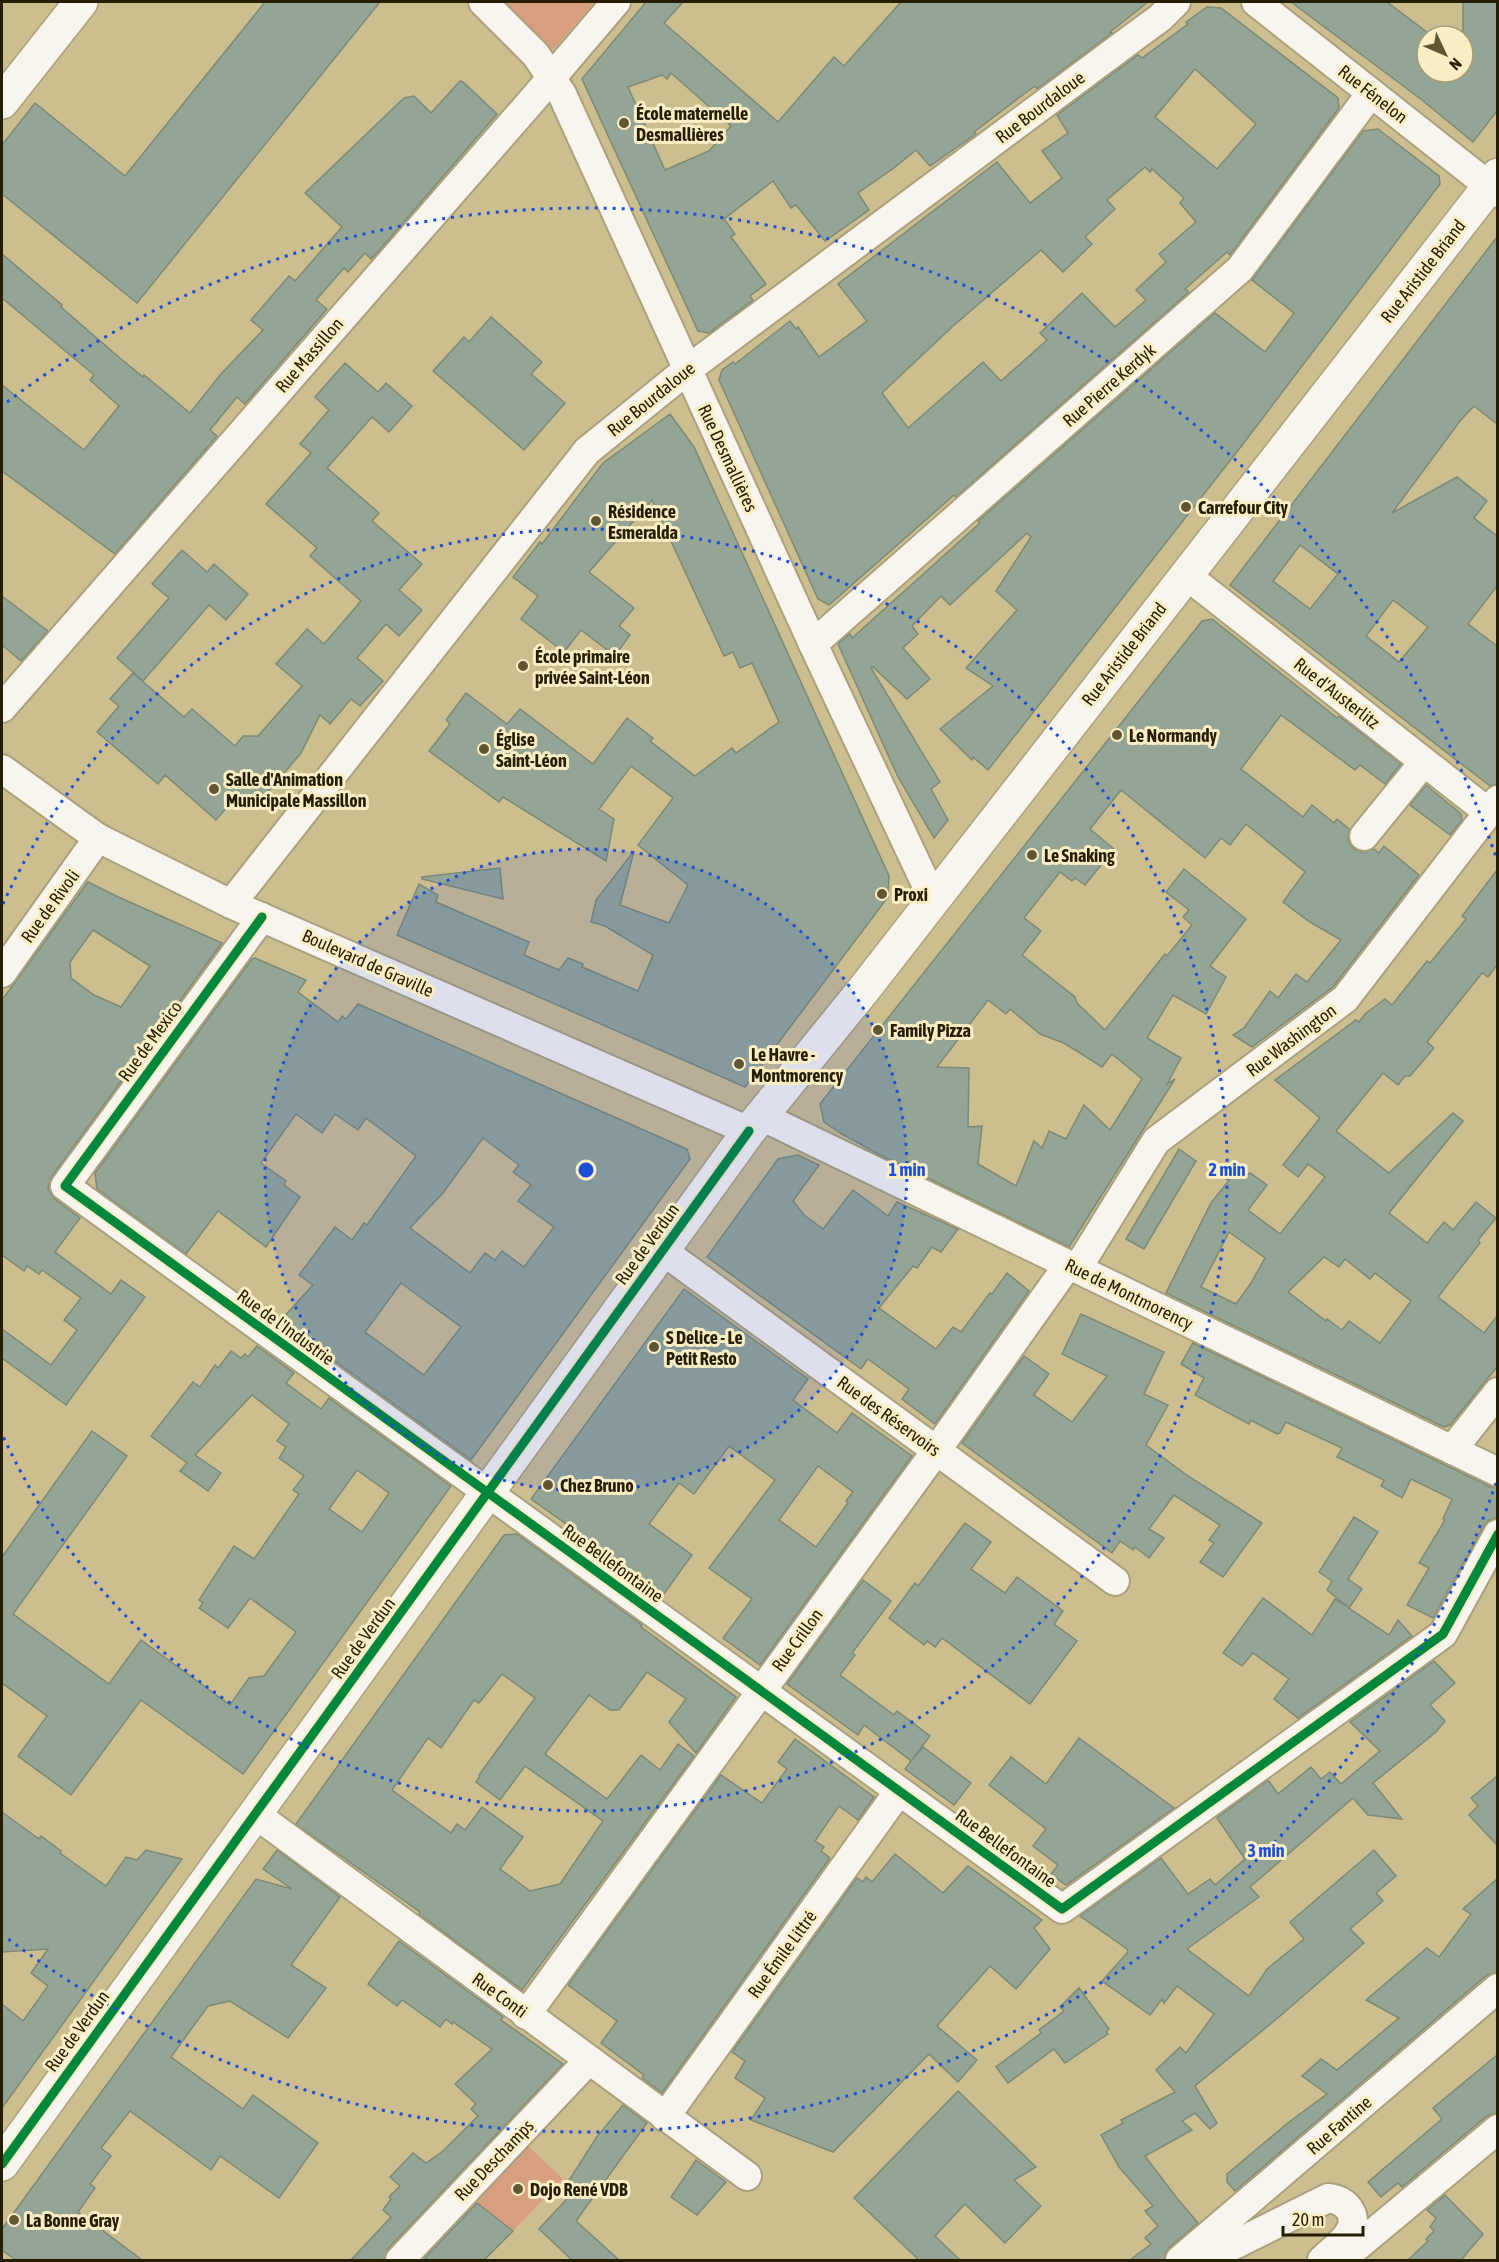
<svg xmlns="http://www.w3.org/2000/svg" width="1499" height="2262" viewBox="0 0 1499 2262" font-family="'Asap Condensed',sans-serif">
	<rect width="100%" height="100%" fill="#cdbe90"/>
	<!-- green -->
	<g fill="#d79f80">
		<path d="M505,2H595L553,50Z"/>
		<path d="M527,2145L563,2179L513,2231L473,2200Z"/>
	</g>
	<!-- building -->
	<g fill="#94a595" stroke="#7c8977" stroke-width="1.5" fill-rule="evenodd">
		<path d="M265,2H380L137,303L2,194V145L35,103L125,176Z"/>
		<path d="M646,2H683L664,23L778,122L834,57L844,66L901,2H1148L1110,32L1112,33L1037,89L1035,86L1024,94L974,132L976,134L930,166L916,150L894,168L858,193L869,210L825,241L796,205L791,208L773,181L724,219L735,234L731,237L766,284L750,296L753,300L709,333L698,331L582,79ZM671,73L731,126L709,151L665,170L628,87L662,75L667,79Z"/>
		<path d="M1291,2H1387L1432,36H1427V72H1463V2H1497V111L1473,142L1422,100Z"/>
		<path d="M1207,7L1221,8L1338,98L1339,108L1230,255L1227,252L1185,289L1189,292L956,497L954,495L829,605L818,599L719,380L722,370L733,362L735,364L790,321L796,329L798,327L819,357L867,321L838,284L997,162L1030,203L1062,178L1042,151L1068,133L1057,115L1138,55L1142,58L1188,24L1186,22ZM1195,69L1256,124L1217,169L1155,117ZM1145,167L1150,172L1152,169L1184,198L1180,203L1196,222L1159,254L1166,262L1136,290L1146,300L1115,327L1082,293L1040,333L1047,340L1001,381L983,362L908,428L882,393L952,327L1041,250L1063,272L1092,244L1085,237L1115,209L1107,200Z"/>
		<path d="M460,81L463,82L497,114L384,245L371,259L365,253L348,272L344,268L316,300L327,309L245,404L237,397L210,430L217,436L115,554L2,471V385L84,450L119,406L90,380L94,375L2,298V254L62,305L61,307L114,353L143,377L144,375L190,413L221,374L263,330L251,320L289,276L295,281L342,227L305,193L404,98L414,96L431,113Z"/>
		<path d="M1378,129L1439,176L1440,184L1243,444L988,770L973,757L972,760L940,729L993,686L966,668L1017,610L996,591L1031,537L1027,533L950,605L941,596L912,626L918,634L903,648L930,679L907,699L873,667L871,668L940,782L931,789L948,820L934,838L898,777L838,644L850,634L852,638L980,523L978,521L1215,313L1265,352L1294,313L1252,280L1363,131Z"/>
		<path d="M1497,237V424L1474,406L1460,421L1392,513L1457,477L1487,501L1474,518L1497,536V586L1468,624L1497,646V784L1490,786L1230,585ZM1300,545L1338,574L1310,609L1273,581ZM1393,600L1428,627L1399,662L1366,636Z"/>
		<path d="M491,317L542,362L531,374L565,403L524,450L433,371L464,337L469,342Z"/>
		<path d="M345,363L378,392L386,383L412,406L389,432L372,417L327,468L379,513L372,521L422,564L399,590L422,610L399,636L386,624L357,658L383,681L360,706L351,699L330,724L320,715L301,753L268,792L269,805L228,806L216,820L165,775L158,784L97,732L119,706L110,699L133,673L184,717L192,709L235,746L243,736H258L302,686L276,664L307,629L324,644L361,601L310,556L317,548L266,504L311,453L300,444L329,410L315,397Z"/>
		<path d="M670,414L694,447L889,876L888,897L745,1087L397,935L419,884L438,895L436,902L529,942L524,955L559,970L568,958L583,964L582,967L638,991L653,955L605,926L591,922L596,900L634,851L620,905L669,923L688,885L638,845L673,798L631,766L599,809L614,819L606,861L503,797L499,802L429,751L450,724L446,720L466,693L507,724L520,709L593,764L627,718L653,738L650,741L695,776L732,748L736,753L779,722L752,663L740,668L733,652L724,656L652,500L589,572L634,608L619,626L630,635L615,656L581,630L564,652L521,619L538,596L513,577L540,542L542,544L603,463Z"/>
		<path d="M182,550L207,572L214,564L248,594L226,620L209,605L143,681L117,658L169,598L152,584Z"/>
		<path d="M2,596L48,631L21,661L2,645Z"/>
		<path d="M1212,619L1317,702L1337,718L1339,716L1401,764L1385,784L1360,765L1355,770L1281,715L1241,769L1303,817L1312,805L1334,823L1337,819L1349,829L1348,841L1354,849L1362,852L1374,849L1379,853L1384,846L1419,875L1333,987L1252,1047L1233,1035L1244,1028L1270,991L1278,998L1296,974L1307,982L1341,940L1310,922L1283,902L1305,872L1246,824L1230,845L1221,838L1205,858L1121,790L1090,829L1114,849L1085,885L1075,878L1072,881L1060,872L1024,918L1041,931L1022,955L1075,997L1077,1003L1105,1030L1165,954L1167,956L1192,925L1183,917L1189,910L1166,892L1184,869L1246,919L1210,966L1226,977L1206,1014L1173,995L1147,1038L1181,1058L1167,1084L1175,1079L1069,1247L880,1155L842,1134L824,1122L820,1104L1202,621ZM988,1000L1006,1014L1010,1009L1040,1034L1064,1043L1102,1067L1112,1054L1142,1079L1110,1130L1084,1105L1066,1139L1049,1131L1042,1148L1034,1141L1016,1186L978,1164L982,1126L968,1127L969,1068L937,1067Z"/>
		<path d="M1426,785L1461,814L1462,820L1450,835L1410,805Z"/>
		<path d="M500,868L503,899L422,879V877Z"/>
		<path d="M1497,870V965L1488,977L1482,973L1427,1042L1434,1048L1410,1076H1405L1398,1085L1383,1073L1336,1131L1389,1173L1453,1113L1463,1121L1389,1213L1427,1243L1444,1222L1453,1230L1476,1202L1496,1218L1478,1240L1480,1243L1438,1297L1484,1333L1497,1316V1367L1450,1425L1444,1427L1166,1293L1211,1203L1238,1169L1247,1175L1250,1173L1267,1185L1248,1210L1280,1234L1325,1177L1308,1164L1298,1177L1283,1165L1320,1118L1275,1080L1356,1020L1359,1022L1365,1014L1385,999L1392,1005L1427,961L1430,963L1466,919L1462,916ZM1229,1232L1265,1258L1251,1283L1236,1304L1201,1287ZM1324,1257L1339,1267L1345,1259L1370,1279L1375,1273L1411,1301L1380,1343L1349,1321L1342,1330L1327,1319L1326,1321L1288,1292Z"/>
		<path d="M88,882L116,896L222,943L52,1176L49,1184L48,1189L55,1199L80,1218L55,1252L111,1294L121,1280L145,1297L66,1405L2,1358V1329L51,1365L77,1330L64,1320L81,1298L42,1270L39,1274L27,1266L24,1271L2,1255V1000ZM93,930L150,966L121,1007L94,995L71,978L70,962Z"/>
		<path d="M255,958L306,980L298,992L338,1022L342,1016L346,1019L358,1004L687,1149L690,1159L471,1460L280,1321L313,1285L299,1275L335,1227L352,1240L364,1223L367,1225L416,1156L366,1118L358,1130L335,1114L322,1133L296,1114L261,1163L286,1181L284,1185L300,1197L266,1247L218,1211L186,1254L97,1189L95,1173L252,959ZM483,1138L519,1165L513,1172L531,1185L518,1201L554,1227L524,1267L502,1251L495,1260L485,1253L470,1273L410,1228L443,1193ZM401,1283L461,1327L424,1375L365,1332Z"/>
		<path d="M1179,1149L1196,1161L1144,1249L1126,1239Z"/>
		<path d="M798,1155L819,1165L793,1201L804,1215L823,1229L853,1190L888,1216L897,1202L958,1229L941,1252L932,1247L917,1268L913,1266L879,1308L936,1349L953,1327L961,1332L990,1293L992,1294L1007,1273L1029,1291L935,1424L902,1399L909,1389L868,1359L861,1369L707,1257L778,1159Z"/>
		<path d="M684,1289L808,1379L793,1400L837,1433L852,1413L912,1456L760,1665L723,1638L752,1599L709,1568L775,1480L729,1446L694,1494L679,1483L649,1524L692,1555L661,1598L566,1529L572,1528L531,1499ZM818,1466L853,1492L846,1501L848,1503L816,1547L779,1520Z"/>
		<path d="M1081,1314L1164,1352L1144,1394L1168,1405L1146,1445L1188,1476L1262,1523L1223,1577L1200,1562L1214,1543L1209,1540L1220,1525L1174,1495L1149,1529L1164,1538L1149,1558L1135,1547L1133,1550L1120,1541L1112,1553L962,1443L1024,1356L1049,1374L1034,1395L1072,1422L1107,1376L1062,1354Z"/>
		<path d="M1193,1343L1491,1487L1497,1488V1518L1489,1520L1484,1526L1433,1618L1407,1605L1429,1568L1419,1563L1445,1520L1443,1519L1452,1499L1411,1479L1402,1498L1381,1486L1384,1480L1337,1457L1342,1448L1286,1422L1280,1433L1277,1434L1251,1420L1249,1424L1195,1395L1204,1378L1181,1364Z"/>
		<path d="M257,1346L294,1373L286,1383L321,1409L329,1398L451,1486L243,1774L141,1700L71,1795L18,1756L47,1716L2,1683V1557L92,1431L127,1456L13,1614L109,1684L141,1640L230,1705L249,1678L264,1676L296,1632L250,1598L228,1628L199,1608L203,1603L199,1600L234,1546L254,1559L299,1494L293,1490L304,1476L279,1458L286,1447L277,1441L289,1424L252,1395L195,1455L221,1473L208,1491L180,1471L187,1463L151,1436L193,1382L200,1387L215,1365L218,1368L231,1351L241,1358L245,1354L248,1357ZM357,1470L389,1493L362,1532L329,1509Z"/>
		<path d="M1354,1517L1378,1532L1348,1579L1362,1589L1349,1608L1389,1635L1398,1620L1412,1636L1298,1718L1274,1699L1289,1679L1253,1653L1242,1666L1223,1653L1263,1598L1312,1635L1335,1599L1348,1607L1327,1590L1332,1581L1319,1572Z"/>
		<path d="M965,1523L991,1542L971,1569L1005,1593L1017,1577L1063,1611L1054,1624L1077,1641L1030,1704L942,1638L935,1647L927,1641L924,1645L889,1618L915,1583L918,1586Z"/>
		<path d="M517,1534L642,1625L641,1627L736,1697L696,1753L669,1722L686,1699L647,1672L619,1710H610L589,1695L545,1754L607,1799L641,1755L660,1770L678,1744L694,1756L522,1990L419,1914L420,1912L296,1824L504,1535ZM502,1674L535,1698L479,1775L480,1776L476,1782L500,1800L525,1766L603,1821L560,1884L530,1891L500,1869L523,1837L482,1807L465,1830L457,1824L451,1833L392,1790L428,1738L441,1748L474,1700L479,1703Z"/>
		<path d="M863,1580L891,1601L852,1653L855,1655L840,1675L894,1715L897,1711L930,1736L912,1760L923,1747L971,1783L954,1805L905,1769L911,1761L864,1725L858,1735L787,1684Z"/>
		<path d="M1434,1661L1455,1683L1430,1705L1445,1721L1436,1732L1373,1783L1402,1819L1368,1815L1353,1798L1250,1887L1259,1897L1187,1949L1249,1996L1267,1969L1304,1939L1290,1922L1374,1850L1396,1876L1376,1893L1383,1901L1350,1929L1364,1943L1279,2017L1195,2086L1217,2123L1210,2129L1195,2113L1182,2121L1192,2130L1145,2156L1176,2197L1198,2223L1169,2248L1165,2254L1164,2260H1130L1151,2244L1145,2238L1158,2226L1145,2211L1153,2206L1119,2167L1101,2135L1123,2123L1121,2120L1175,2092L1156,2070L1180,2047L1186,2053L1214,2014L1177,1986L1164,2003L1162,1999L1150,2015L1102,1981L1128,1952L1127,1949L1080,1916L1161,1858L1188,1894L1210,1879L1215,1885L1245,1859L1217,1818L1268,1780L1278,1794L1311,1767L1321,1779L1330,1772L1341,1784L1380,1751L1350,1722Z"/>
		<path d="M1079,1738L1174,1808L1066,1885L1051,1874L1058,1865L1033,1846L1046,1829L989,1785L1011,1757L1046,1784Z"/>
		<path d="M795,1739L874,1797L858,1820L839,1806L815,1841L824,1847L821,1851L830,1858L662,2093L642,2078L644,2075L601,2043L617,2021L568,1985L721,1775L762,1803L787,1769L778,1762Z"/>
		<path d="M1497,1776V1845L1469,1815L1478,1806L1471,1798Z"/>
		<path d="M2,1812L39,1839L41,1836L61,1851L60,1853L106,1886L126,1857L137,1860L146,1850L182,1859L2,2108V2004L23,2021L48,1986L31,1973L48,1949L2,1952Z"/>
		<path d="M277,1850L340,1897L291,1965L326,1988L288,2038L230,2001L208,2006L171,2057L243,2109L253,2095L318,2143L279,2198L220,2156L211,2170L130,2111L101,2148L111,2156L90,2184L95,2188L78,2212L142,2260H16L2,2250V2229L256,1879L292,1889L263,1869Z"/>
		<path d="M895,1854L943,1893L968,1866L1042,1920L1034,1928L1050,1949L1016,1989L990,1966L937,2026L977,2060L958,2082L929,2054L833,2152L751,2120L765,2098L735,2078L745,2061L732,2052L857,1878L863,1882L866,1877L872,1882Z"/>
		<path d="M1497,1879V1972L1487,1975L1235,2191L1227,2182V2174L1289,2122L1327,2094L1302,2076L1321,2059L1337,2070L1399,2018L1366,2000L1427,1948L1439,1957L1471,1914L1463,1909Z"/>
		<path d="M399,1941L503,2017L501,2020L563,2064L388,2249L384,2260H351L391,2217L383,2210L391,2199L389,2197L400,2186L390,2177L413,2153L426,2163L443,2151L478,2116L471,2109L476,2104L455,2084L492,2049L453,2022L452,2024L446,2019L440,2027L402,2000L397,2006L368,1984Z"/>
		<path d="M1079,1988L1109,2029L1106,2032L1108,2034L1065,2063L1054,2049L1008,2083L996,2067L1041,2033L1039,2030L1064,2011L1060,2007Z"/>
		<path d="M1497,2055V2113L1487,2116L1402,2187L1398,2183L1381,2197L1368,2182L1442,2119L1433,2108Z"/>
		<path d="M958,2091L1036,2167L1014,2180L1041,2206L1005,2243L965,2204L935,2236L960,2260H919L854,2198Z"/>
		<path d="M623,2105L647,2123L576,2221L619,2260H572L539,2229L577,2188L568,2182L596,2138Z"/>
		<path d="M696,2160L726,2182L697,2215L671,2197Z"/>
		<path d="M1445,2195L1483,2234L1461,2260H1408L1428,2241L1426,2239L1434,2231L1430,2227L1436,2218L1427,2210Z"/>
		<path d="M477,2203L513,2231L484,2260H428L425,2258Z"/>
	</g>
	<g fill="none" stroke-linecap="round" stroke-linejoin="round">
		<defs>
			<g id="street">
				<path d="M483,2L536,55L562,94L813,644L933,899"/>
				<path d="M1256,2L1498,193"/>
				<path d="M1186,575L1488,812"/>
				<path d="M813,644L1240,269L1371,93"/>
				<path d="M2,708L535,97L616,2"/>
				<path d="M2,769L98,838L231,904L749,1131"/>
				<path d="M1364,836L1424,762"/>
				<path d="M231,904L587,451L687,370L1134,37L1160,18L1176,2"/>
				<path d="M262,917L65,1186L1062,1909L1443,1634L1498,1534"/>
				<path d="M2,973L98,838"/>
				<path d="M761,1116L1498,1472"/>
				<path d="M663,1251L1115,1581"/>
				<path d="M1077,1269L1156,1141L1345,999L1498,800"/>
				<path d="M1452,1450L1498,1392"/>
				<path d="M254,1813L747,2176"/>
				<path d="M526,2015L936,1451L1068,1265"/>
				<path d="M665,2117L899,1791"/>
				<path d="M1342,2259L1498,2129"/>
				<path d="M400,2260L588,2061"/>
				<path d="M1180,2260L1498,1988"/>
				<path d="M1204,2260L1328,2198C1337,2199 1344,2202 1349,2209C1363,2230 1335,2247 1322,2260"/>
			</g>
			<g id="secondary">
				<path d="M2,102L81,2"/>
				<path d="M2,2164L749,1131L865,988L1498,175"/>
			</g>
		</defs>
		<!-- street casing -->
		<use href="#street" stroke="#aca07c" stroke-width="32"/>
		<!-- secondary casing -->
		<use href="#secondary" stroke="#aca07c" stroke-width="36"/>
		<!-- street -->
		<use href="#street" stroke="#f8f5ee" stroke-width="28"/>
		<!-- secondary -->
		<use href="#secondary" stroke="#f8f5ee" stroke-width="33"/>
		<defs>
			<g id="cycleway">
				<path d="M262,917L65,1186L1062,1909L1443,1634L1498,1534"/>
				<path d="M2,2164L749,1131"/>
			</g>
		</defs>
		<!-- cycleway casing -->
		<use href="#cycleway" stroke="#fbeec5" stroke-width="13"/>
		<!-- cycleway -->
		<use href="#cycleway" stroke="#00873e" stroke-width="9"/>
	</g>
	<!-- distance rings -->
	<circle cx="586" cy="1170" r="321" fill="#1d4ed8" fill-opacity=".12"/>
	<g fill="none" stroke="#1d4ed8" stroke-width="3" stroke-dasharray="3 6">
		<circle cx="586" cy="1170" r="321"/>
		<path d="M3 904A641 641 0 1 1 3 1436"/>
		<path d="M1496 1483A962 962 0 0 1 7 1938M7 402A962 962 0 0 1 1496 857"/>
	</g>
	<!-- markers -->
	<g fill="#605634" stroke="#fbeec5" stroke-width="2">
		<circle cx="624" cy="123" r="6"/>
		<circle cx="1186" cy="507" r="6"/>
		<circle cx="596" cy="521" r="6"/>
		<circle cx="523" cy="666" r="6"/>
		<circle cx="1117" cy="735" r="6"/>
		<circle cx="484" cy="749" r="6"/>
		<circle cx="214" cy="789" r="6"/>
		<circle cx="1032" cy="855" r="6"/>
		<circle cx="882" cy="894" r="6"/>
		<circle cx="878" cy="1030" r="6"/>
		<circle cx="739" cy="1064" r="6"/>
		<circle cx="654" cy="1347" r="6"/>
		<circle cx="548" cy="1485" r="6"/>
		<circle cx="518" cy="2189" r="6"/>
		<circle cx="14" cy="2220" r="6"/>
	</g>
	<g text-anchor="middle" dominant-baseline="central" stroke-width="6" stroke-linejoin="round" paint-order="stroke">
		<!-- street labels -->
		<g font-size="18" fill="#261e03" stroke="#fbeec5">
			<text transform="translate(1373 94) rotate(38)">Rue Fénelon</text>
			<text transform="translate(1040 107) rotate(-37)">Rue Bourdaloue</text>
			<text transform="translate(1423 271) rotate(-52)">Rue Aristide Briand</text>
			<text transform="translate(309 355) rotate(-49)">Rue Massillon</text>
			<text transform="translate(1109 385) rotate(-41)">Rue Pierre Kerdyk</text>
			<text transform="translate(651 399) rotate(-39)">Rue Bourdaloue</text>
			<text transform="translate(728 458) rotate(65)">Rue Desmallières</text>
			<text transform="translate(1124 654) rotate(-52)">Rue Aristide Briand</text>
			<text transform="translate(1337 693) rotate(38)">Rue d'Austerlitz</text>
			<text transform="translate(50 906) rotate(-54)">Rue de Rivoli</text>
			<text transform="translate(368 963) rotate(24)">Boulevard de Graville</text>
			<text transform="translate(1291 1040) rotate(-37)">Rue Washington</text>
			<text transform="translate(150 1041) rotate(-54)">Rue de Mexico</text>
			<text transform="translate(647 1244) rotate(-54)">Rue de Verdun</text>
			<text transform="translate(1129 1294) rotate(26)">Rue de Montmorency</text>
			<text transform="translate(286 1327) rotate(36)">Rue de l'Industrie</text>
			<text transform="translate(889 1416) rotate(36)">Rue des Réservoirs</text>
			<text transform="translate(613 1563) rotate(36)">Rue Bellefontaine</text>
			<text transform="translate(363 1638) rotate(-54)">Rue de Verdun</text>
			<text transform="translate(797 1640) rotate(-54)">Rue Crillon</text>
			<text transform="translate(1006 1848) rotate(36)">Rue Bellefontaine</text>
			<text transform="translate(782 1954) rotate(-54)">Rue Émile Littré</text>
			<text transform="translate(500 1995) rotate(36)">Rue Conti</text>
			<text transform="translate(77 2031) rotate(-54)">Rue de Verdun</text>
			<text transform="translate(1339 2125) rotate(-41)">Rue Fantine</text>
			<text transform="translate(494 2160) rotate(-46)">Rue Deschamps</text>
		</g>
		<!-- poi labels -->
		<g font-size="18" font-weight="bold" fill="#261e03" stroke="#fbeec5" text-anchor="start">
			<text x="636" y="113">École maternelle<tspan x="636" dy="21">Desmallières</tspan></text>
			<text x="1198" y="507">Carrefour City</text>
			<text x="608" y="511">Résidence<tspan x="608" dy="21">Esmeralda</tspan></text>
			<text x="535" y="656">École primaire<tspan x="535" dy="21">privée Saint-Léon</tspan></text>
			<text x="1129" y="735">Le Normandy</text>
			<text x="496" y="739">Église<tspan x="496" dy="21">Saint-Léon</tspan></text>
			<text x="226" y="779">Salle d'Animation<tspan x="226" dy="21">Municipale Massillon</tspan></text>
			<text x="1044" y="855">Le Snaking</text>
			<text x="894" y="894">Proxi</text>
			<text x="890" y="1030">Family Pizza</text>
			<text x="751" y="1054">Le Havre -<tspan x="751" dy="21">Montmorency</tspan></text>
			<text x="666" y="1337">S Delice - Le<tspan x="666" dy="21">Petit Resto</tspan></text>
			<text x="560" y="1485">Chez Bruno</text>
			<text x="530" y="2189">Dojo René VDB</text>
			<text x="26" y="2220">La Bonne Gray</text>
		</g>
	</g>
	<circle cx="586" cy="1170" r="9" fill="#1d4ed8" stroke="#fbeec5" stroke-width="3"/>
	<g font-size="18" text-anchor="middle" font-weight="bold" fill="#1d4ed8" stroke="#fbeec5" stroke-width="6" stroke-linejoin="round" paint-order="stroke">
		<text x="907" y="1176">1 min</text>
		<text x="1227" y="1176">2 min</text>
		<text x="1266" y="1857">3 min</text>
	</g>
	<!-- border -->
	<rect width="1499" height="2262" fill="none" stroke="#261e03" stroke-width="6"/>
	<!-- north arrow -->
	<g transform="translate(1445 54) rotate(134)"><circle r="28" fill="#fbeec5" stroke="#a69b77" stroke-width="1.5"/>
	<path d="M0-4.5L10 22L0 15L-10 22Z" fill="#605634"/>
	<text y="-9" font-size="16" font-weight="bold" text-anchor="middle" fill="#261e03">N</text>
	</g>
	<!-- scale -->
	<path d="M1283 2226v9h80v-9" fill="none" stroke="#261e03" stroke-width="3"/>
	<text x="1292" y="2226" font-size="18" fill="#261e03" stroke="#fbeec5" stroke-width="4.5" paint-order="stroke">20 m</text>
</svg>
